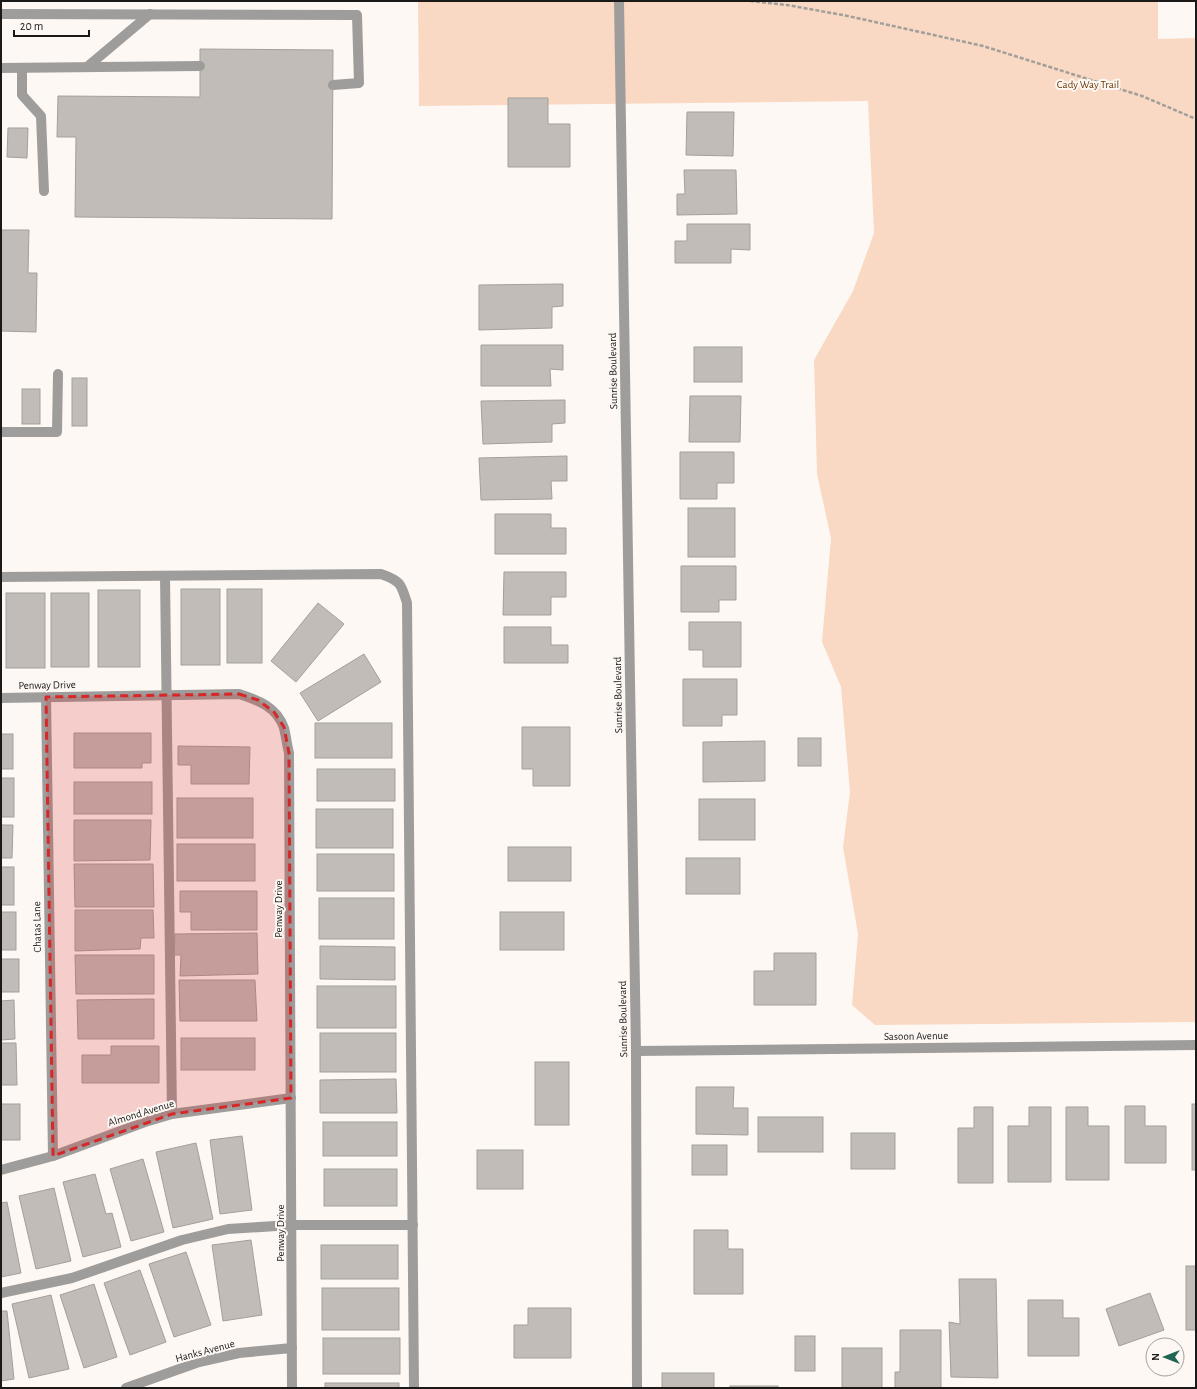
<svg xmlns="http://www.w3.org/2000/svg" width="1197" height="1389" viewBox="0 0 1197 1389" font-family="'Alegreya Sans',sans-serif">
	<rect width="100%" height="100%" fill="#fdf8f4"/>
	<!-- green -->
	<path fill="#f9d9c3" d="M418,1H1158V39L1196,38V1022L875,1025L852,1005L858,934L843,847L850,792L841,687L822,642L831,538L817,474L814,360L853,291L874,233L868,101L419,106Z"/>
	<!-- building -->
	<g fill="#c1bcb8" stroke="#a49f9b">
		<path d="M200,49L333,50L332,219L75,217L76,137H57L58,96L200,97Z"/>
		<path d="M508,98H548V124H570V167H508Z"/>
		<path d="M687,112H734L733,156L686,155Z"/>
		<path d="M8,128H28L27,158L7,157Z"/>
		<path d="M684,170H736L737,214L677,215V194H685Z"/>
		<path d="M687,224H750V250L731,249V263H675V241H687Z"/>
		<path d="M1,230H29L28,273H37L36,332L1,331Z"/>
		<path d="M563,284V306L552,307V328L479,330V285Z"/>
		<path d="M481,345H563V370L550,369L551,386H481Z"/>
		<rect x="694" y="347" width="48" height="35"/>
		<rect x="72" y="378" width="15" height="48"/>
		<rect x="22" y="389" width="18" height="35"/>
		<path d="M690,396H741L740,442H689Z"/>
		<path d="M565,400V423L552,424V442L483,444L481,401Z"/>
		<path d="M680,452H734V483H717V499H680Z"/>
		<path d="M567,456V481H551L552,499L481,500L479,458Z"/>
		<rect x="688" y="508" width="47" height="49"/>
		<path d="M495,514H551V528H566V554H495Z"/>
		<path d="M681,566H736V600H719V612H681Z"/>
		<path d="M504,572H566V597H551V615H503Z"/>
		<rect x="181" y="589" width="39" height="76"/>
		<rect x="227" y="589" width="35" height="74"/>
		<rect x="98" y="590" width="42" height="77"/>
		<rect x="6" y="593" width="39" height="75"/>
		<rect x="51" y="593" width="38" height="74"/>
		<path d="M318,603L344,624L296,682L271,661Z"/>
		<path d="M689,622H741V667H703V650H689Z"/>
		<path d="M504,627H551V645H568V663H504Z"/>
		<path d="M364,654L381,682L318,721L300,693Z"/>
		<path d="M683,679H737V715H722V726H683Z"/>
		<rect x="315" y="723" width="77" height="35"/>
		<path d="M522,727H570V786H533V769H522Z"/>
		<path d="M74,733H151V763H142V768H74Z"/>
		<rect x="1" y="734" width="12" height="35"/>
		<rect x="798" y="738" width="23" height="28"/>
		<path d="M765,741V781L703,782V742Z"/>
		<path d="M178,746L250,747L249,784H191V765H178Z"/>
		<rect x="317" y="769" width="78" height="32"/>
		<rect x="1" y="778" width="13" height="39"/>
		<rect x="74" y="782" width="78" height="32"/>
		<rect x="177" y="798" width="76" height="40"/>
		<rect x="699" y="799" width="56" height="41"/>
		<rect x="316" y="809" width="77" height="39"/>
		<path d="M74,820H151L150,860L74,861Z"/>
		<path d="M1,825H13L12,858H1Z"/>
		<rect x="177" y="844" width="78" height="37"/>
		<rect x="508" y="847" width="63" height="34"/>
		<rect x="317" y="854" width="77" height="37"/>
		<rect x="686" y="858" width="54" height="36"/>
		<path d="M74,864H153L154,907H75Z"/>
		<rect x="1" y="867" width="13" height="38"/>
		<path d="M180,891H257V930H191V912H180Z"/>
		<rect x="319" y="898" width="75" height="41"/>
		<path d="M75,910H153L154,938H141L140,949L75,951Z"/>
		<rect x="1" y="912" width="15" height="38"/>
		<rect x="500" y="912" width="64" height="38"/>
		<path d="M257,933L258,974L180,976L181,955H174L175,934Z"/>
		<path d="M320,946L395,947V980L320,979Z"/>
		<path d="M774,953H816V1005H754V971H774Z"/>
		<path d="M75,955H154V994H76Z"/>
		<rect x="1" y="959" width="18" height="33"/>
		<path d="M179,980H255L257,1021H180Z"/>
		<rect x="317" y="986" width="79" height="42"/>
		<path d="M154,999V1039H78L77,1000Z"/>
		<path d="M14,1000L15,1039L1,1040V1001Z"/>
		<rect x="320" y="1033" width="76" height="39"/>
		<rect x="181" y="1038" width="74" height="32"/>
		<path d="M1,1043H16L17,1085H1Z"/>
		<path d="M111,1046H159V1083H82V1055H111Z"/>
		<rect x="535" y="1062" width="34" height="63"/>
		<path d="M396,1079L397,1113H320V1080Z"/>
		<path d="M696,1087H734L733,1108H748V1135L696,1134Z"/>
		<rect x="1" y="1104" width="19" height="36"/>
		<rect x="1192" y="1104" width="4" height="66"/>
		<path d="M1125,1106H1145V1126H1166V1163H1125Z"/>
		<path d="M974,1107H993V1183H958V1128H974Z"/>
		<path d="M1029,1107H1051V1182H1008V1126H1029Z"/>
		<path d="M1066,1107H1088V1126H1109V1180H1066Z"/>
		<rect x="758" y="1117" width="65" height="35"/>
		<rect x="323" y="1122" width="74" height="34"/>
		<rect x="851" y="1133" width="44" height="36"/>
		<path d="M242,1136L252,1210L220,1214L210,1140Z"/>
		<path d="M196,1143L213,1219L173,1228L156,1152Z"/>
		<rect x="692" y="1145" width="35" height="30"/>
		<rect x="477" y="1150" width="46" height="39"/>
		<path d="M143,1159L164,1232L131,1241L110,1169Z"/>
		<rect x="324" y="1169" width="73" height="37"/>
		<path d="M95,1174L106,1214L112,1213L121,1247L83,1257L63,1182Z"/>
		<path d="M54,1188L71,1261L36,1269L19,1196Z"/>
		<path d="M7,1202L21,1273L1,1277V1203Z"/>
		<path d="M694,1230H728V1249H743V1294H694Z"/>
		<path d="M251,1240L262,1315L223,1321L212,1245Z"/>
		<rect x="321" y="1245" width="77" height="34"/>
		<path d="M186,1252L211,1325L174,1337L149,1264Z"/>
		<rect x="1186" y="1266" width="10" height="64"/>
		<path d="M140,1270L166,1342L130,1355L104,1283Z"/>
		<path d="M959,1279H996L998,1378L951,1377L949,1322L960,1324Z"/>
		<path d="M94,1284L117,1357L84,1368L60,1295Z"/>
		<rect x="322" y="1288" width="77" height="42"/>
		<path d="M1150,1293L1164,1330L1119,1346L1106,1309Z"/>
		<path d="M51,1295L69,1369L29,1378L12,1304Z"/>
		<path d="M1028,1300H1063V1318H1079V1356H1028Z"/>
		<path d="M528,1308H571V1358H514V1325H528Z"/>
		<path d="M1,1311H7L14,1379L1,1381Z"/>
		<path d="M900,1330H941V1388H895V1372H900Z"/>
		<rect x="795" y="1336" width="20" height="35"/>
		<rect x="323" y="1338" width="77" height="36"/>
		<rect x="842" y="1348" width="40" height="40"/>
		<rect x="662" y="1373" width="52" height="15"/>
		<rect x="325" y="1383" width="74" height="5"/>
		<rect x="730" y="1386" width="48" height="2"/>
	</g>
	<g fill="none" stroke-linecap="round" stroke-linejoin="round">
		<!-- path -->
		<path stroke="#a29e9b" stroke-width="2.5" stroke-dasharray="4 2" stroke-linecap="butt" d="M750,1L787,5L848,16L983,46L1142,96L1196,119"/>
		<!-- lane -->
		<g stroke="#9f9d9b" stroke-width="10">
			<path d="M1,14L357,15L359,83L333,85"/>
			<path d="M87,67L150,14"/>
			<path d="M1,68L200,66"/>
			<path d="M22,68V95L41,116L44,191"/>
			<path d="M1,432H57L58,374"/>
			<path d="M165,576L172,1114"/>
			<path d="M1,577L381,574C401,581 401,584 407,603L414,1388"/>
			<path d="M1,1293L72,1278L182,1240L228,1229L292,1225H413"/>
		</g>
		<!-- street -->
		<g stroke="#9f9d9b" stroke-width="10">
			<path d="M619,1L636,1051L637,1388"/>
			<path d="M46,697L53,1156"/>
			<path d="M1,698L239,694C258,700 277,707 284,728C286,736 287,745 289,753L292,1388"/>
			<path d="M636,1051L1196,1045"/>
			<path d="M1,1170L53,1156L145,1122L172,1114L291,1098"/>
			<path d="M126,1388L199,1362L239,1353L292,1348"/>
		</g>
	</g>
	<!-- marked area -->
	<path fill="#d62828" fill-opacity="0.2" stroke="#d62828" stroke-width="3" stroke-dasharray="8 5" stroke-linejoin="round" d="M239,694L258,700L274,712L284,727L289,753L291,1098L172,1114L53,1156L46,697Z"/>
	<g text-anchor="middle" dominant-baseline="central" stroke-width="4" stroke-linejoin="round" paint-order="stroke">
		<!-- park labels -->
		<g font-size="11" fill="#6b3605" stroke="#fdf8f4">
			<text x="1088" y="84">Cady Way Trail</text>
		</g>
		<!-- street labels -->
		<g font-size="11" fill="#1c1a19" stroke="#fdf8f4">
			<text transform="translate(613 371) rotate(-91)">Sunrise Boulevard</text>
			<text transform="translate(47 685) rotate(-1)">Penway Drive</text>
			<text transform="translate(618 695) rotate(-91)">Sunrise Boulevard</text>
			<text transform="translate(278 909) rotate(-90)">Penway Drive</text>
			<text transform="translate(37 927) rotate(-91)">Chatas Lane</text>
			<text transform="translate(623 1019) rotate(-91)">Sunrise Boulevard</text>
			<text transform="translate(916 1036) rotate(-1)">Sasoon Avenue</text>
			<text transform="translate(141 1113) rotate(-17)">Almond Avenue</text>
			<text transform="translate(280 1233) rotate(-90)">Penway Drive</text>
			<text transform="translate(205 1351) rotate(-15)">Hanks Avenue</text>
		</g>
	</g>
	<!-- border -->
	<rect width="1197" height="1389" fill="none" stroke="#1c1a19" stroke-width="4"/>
	<!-- north arrow -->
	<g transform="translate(1165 1357) rotate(270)"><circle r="19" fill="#fdf8f4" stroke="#a39f9c"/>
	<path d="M0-3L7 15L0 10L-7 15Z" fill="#206455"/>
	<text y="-6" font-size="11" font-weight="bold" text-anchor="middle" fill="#1c1a19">N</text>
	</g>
	<!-- scale -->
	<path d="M14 30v6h75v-6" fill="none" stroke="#1c1a19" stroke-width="2"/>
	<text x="20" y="30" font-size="12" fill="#1c1a19" stroke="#fdf8f4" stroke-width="3" paint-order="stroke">20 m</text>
</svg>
